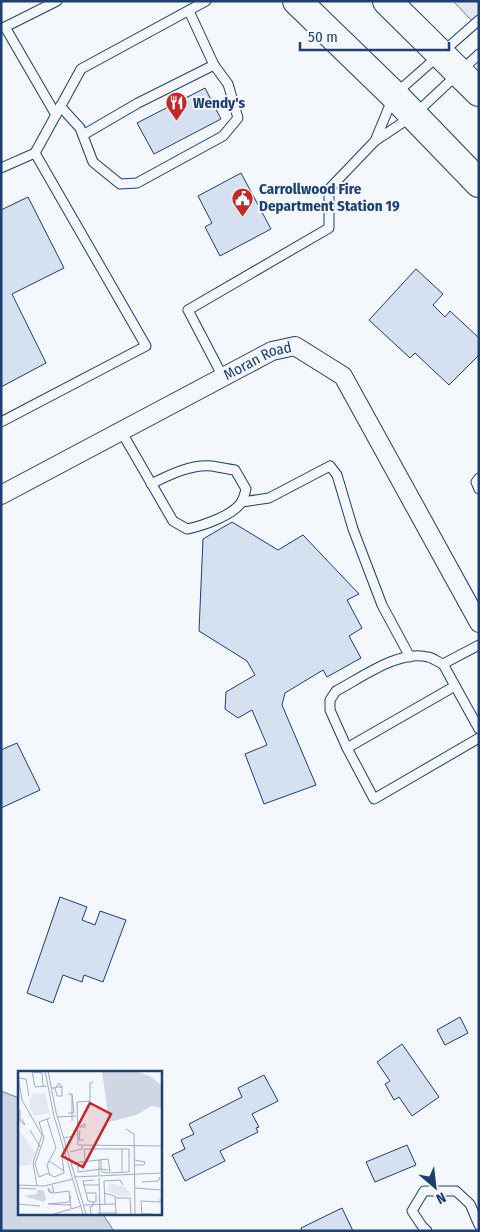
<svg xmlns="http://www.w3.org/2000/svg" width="480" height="1232" viewBox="0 0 480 1232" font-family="'Fira Sans Condensed',sans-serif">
	<rect width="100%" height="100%" fill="#f4f7fb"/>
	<!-- parking -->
	<path fill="#e3e8f0" stroke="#687fa3" d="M453,1H479V27L475,24Z"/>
	<!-- water -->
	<path fill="#cfd7e4" stroke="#687fa3" d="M1,1091L19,1098V1213H102L114,1231H1Z"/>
	<!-- building -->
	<g fill="#d5e0f0" stroke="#1d3f73">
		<path d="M205,88L221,119L154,154L137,123Z"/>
		<path d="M241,173L271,229L220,256L205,227L212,223L198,196Z"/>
		<path d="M28,197L64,268L12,294L46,363L1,387V210Z"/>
		<path d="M416,269L443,294L433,305L445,317L450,311L479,338V355L449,385L415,353L410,358L369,320Z"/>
		<path d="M232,522L278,550L303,535L359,594L347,600L362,628L349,636L361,658L327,677L323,670L285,693L282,705L316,785L264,804L245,754L267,745L252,710L238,718L225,709L226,692L255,675L247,661L199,631L203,539Z"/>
		<path d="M17,743L40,790L1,808V750Z"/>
		<path d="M60,897L87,907L82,920L95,925L100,911L126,920L103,982L84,975L82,982L63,975L53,1003L27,993Z"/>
		<path d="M460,1017L468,1033L445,1045L437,1030Z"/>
		<path d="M402,1044L439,1097L412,1116L399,1097L394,1100L385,1084L390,1081L377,1062Z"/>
		<path d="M264,1075L278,1101L252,1114L259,1127L256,1128L258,1132L220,1151L225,1161L185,1181L172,1155L185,1149L181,1140L194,1134L189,1124L242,1097L238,1088Z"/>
		<path d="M407,1145L416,1165L375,1182L366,1162Z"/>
		<path d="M342,1208L353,1231H302L301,1228Z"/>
	</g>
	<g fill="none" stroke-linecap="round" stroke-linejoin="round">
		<defs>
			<g id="lane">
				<path d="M479,20L394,95L375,141L414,115L479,54"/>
				<path d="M60,106L80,128L93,162L120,184L137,183L223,136L238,118L228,84L214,65L189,11"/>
				<path d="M56,115L5,27L57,1"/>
				<path d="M83,135L138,103L214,65"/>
				<path d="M1,168L35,153L81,69L206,1"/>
				<path d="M223,377L188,310L329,228V189L375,141"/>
				<path d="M1,422L146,346L35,153"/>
				<path d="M121,431L173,521L187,529C202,526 235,515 242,501C244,497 245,493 246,489L235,470C227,469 219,467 212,466C191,464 169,475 151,484"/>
				<path d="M479,478L476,482L479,489"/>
				<path d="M242,502L269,498L330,466L337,475L353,529L382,605L410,657"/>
				<path d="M479,645L443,664L479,729"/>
				<path d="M455,686L347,748L374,799L479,738"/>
				<path d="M347,748L330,710V700L336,691C361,678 400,649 428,657C433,658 438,662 443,664"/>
				<path d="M427,1231L422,1226L412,1211L424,1191H456L470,1204L479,1225"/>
			</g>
			<g id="street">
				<path id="s1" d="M1,495L272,351L295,346L343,376L479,623"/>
			</g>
			<g id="primary">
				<path d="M297,1L394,95L479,183"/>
				<path d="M387,1L479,92"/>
			</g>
		</defs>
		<!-- lane casing -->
		<use href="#lane" stroke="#1d3f73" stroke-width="11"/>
		<!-- street casing -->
		<use href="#street" stroke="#1d3f73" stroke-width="20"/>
		<!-- primary casing -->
		<use href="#primary" stroke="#1d3f73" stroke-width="30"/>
		<!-- lane -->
		<use href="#lane" stroke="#f4f7fb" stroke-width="9"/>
		<!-- street -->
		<use href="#street" stroke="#f4f7fb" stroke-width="18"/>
		<!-- primary -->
		<use href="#primary" stroke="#f4f7fb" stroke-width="28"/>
	</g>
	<!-- icons -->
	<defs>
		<symbol id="restaurant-pin" viewBox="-11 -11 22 30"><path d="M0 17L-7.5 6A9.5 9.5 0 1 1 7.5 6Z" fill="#c62828" stroke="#f4f7fb"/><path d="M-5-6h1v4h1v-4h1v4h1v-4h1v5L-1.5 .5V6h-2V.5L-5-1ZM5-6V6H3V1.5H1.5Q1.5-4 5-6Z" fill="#fff"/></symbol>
		<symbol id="civic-pin" viewBox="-11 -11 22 30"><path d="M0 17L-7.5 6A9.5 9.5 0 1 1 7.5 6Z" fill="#c62828" stroke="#f4f7fb"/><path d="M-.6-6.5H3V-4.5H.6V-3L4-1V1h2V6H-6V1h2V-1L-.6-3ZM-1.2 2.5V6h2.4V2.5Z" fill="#fff"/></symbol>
	</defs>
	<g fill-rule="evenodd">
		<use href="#restaurant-pin" x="164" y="90" width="25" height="34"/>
		<use href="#civic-pin" x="230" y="186" width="25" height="34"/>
	</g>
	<g text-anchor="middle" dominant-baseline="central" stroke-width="4" stroke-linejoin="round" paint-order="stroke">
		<!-- poi labels -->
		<g font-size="15" font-weight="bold" fill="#1d3f73" stroke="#f4f7fb" text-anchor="start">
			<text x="193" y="103">Wendy's</text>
			<text x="259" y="189">Carrollwood Fire<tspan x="259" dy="17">Department Station 19</tspan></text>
		</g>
		<!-- street labels -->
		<g font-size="15" fill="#1d3f73" stroke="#f4f7fb">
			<text stroke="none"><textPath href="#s1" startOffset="290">Moran Road</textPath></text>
		</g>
	</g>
	<!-- overview -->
	<g transform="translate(18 1071)">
		<rect width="144" height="144" fill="#f4f7fb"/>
		<path d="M27,22L32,42L16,45L11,35L14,23ZM0,57L17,81L13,94L0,95ZM92,112L107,116L114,124L105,126L89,120Z" fill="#e3e9f0"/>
		<path d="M84,0H116L132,5L144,15V37L134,35L118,44L91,51ZM19,119H25L28,127L26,131L6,125L19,123Z" fill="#cfd7e4"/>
		<path fill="none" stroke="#9eadc5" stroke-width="1" d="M14,0L17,16L29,15M27,0L36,45L65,143M30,0L38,41L68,143M14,1L24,2L25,15M0,5L4,29L24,64L15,92L19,115M0,7L8,8L11,25M75,11L72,12V30L59,31L60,74L144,75M34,17H37L39,16H44V25H39L37,17L41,12L44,16M50,23H54V50M2,39V50L7,54L4,48M50,42H56L54,23M40,46L58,45M29,48L38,77L29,94L31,102M58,57L67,53V56H61M108,58L116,63L117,143M12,59L22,76M62,59L61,69H66M46,67L55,65L56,59M104,78V102M52,81L64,78V75M67,89L66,78H111V101L92,102M83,89V98L90,99M31,90L46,100M65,90V95H60V101L83,98L84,101L91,102L92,99M53,92L90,88L92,100M117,94H126L127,91L117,89M32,103L36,106L46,102L44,84M32,105L31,102L21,106L17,93L26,67L21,51L32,47M81,105V89M56,106L144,102M81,107L82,143M124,111L140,110L142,106M0,114L26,115L55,108M34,114L36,122L51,120L53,137M65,114H81M0,117L18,118M117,117L143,119M34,122L30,117L31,121L34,122H36M68,122H78V131H75M86,122L97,125L98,143M53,125L51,131L30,133L53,134M98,127H112L113,143M0,133L22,135M87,133L86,110L102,109L105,114M66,134L98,133M80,142H98M36,143L63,135M73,143L72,136L75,135V131L70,130L65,110L76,109M135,143H124L123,130L142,131V128"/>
		<path fill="#c62828" fill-opacity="0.15" stroke="#c62828" stroke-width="2.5" d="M72,32L93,43L65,96L44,85Z"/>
		<rect width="144" height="144" fill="none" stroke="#1d3f73" stroke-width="2.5"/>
	</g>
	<!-- border -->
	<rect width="480" height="1232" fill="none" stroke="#1d3f73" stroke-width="5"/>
	<!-- north arrow -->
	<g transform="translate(435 1187) rotate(152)" stroke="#f4f7fb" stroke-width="4" paint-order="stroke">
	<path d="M0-4L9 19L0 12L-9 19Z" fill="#1d3f73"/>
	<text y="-8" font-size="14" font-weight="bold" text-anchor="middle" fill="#1d3f73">N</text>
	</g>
	<!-- scale -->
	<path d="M300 42v8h149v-8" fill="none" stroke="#1d3f73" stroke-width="2.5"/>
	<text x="308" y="42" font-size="15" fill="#1d3f73" stroke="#f4f7fb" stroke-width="4" paint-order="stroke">50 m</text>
</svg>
